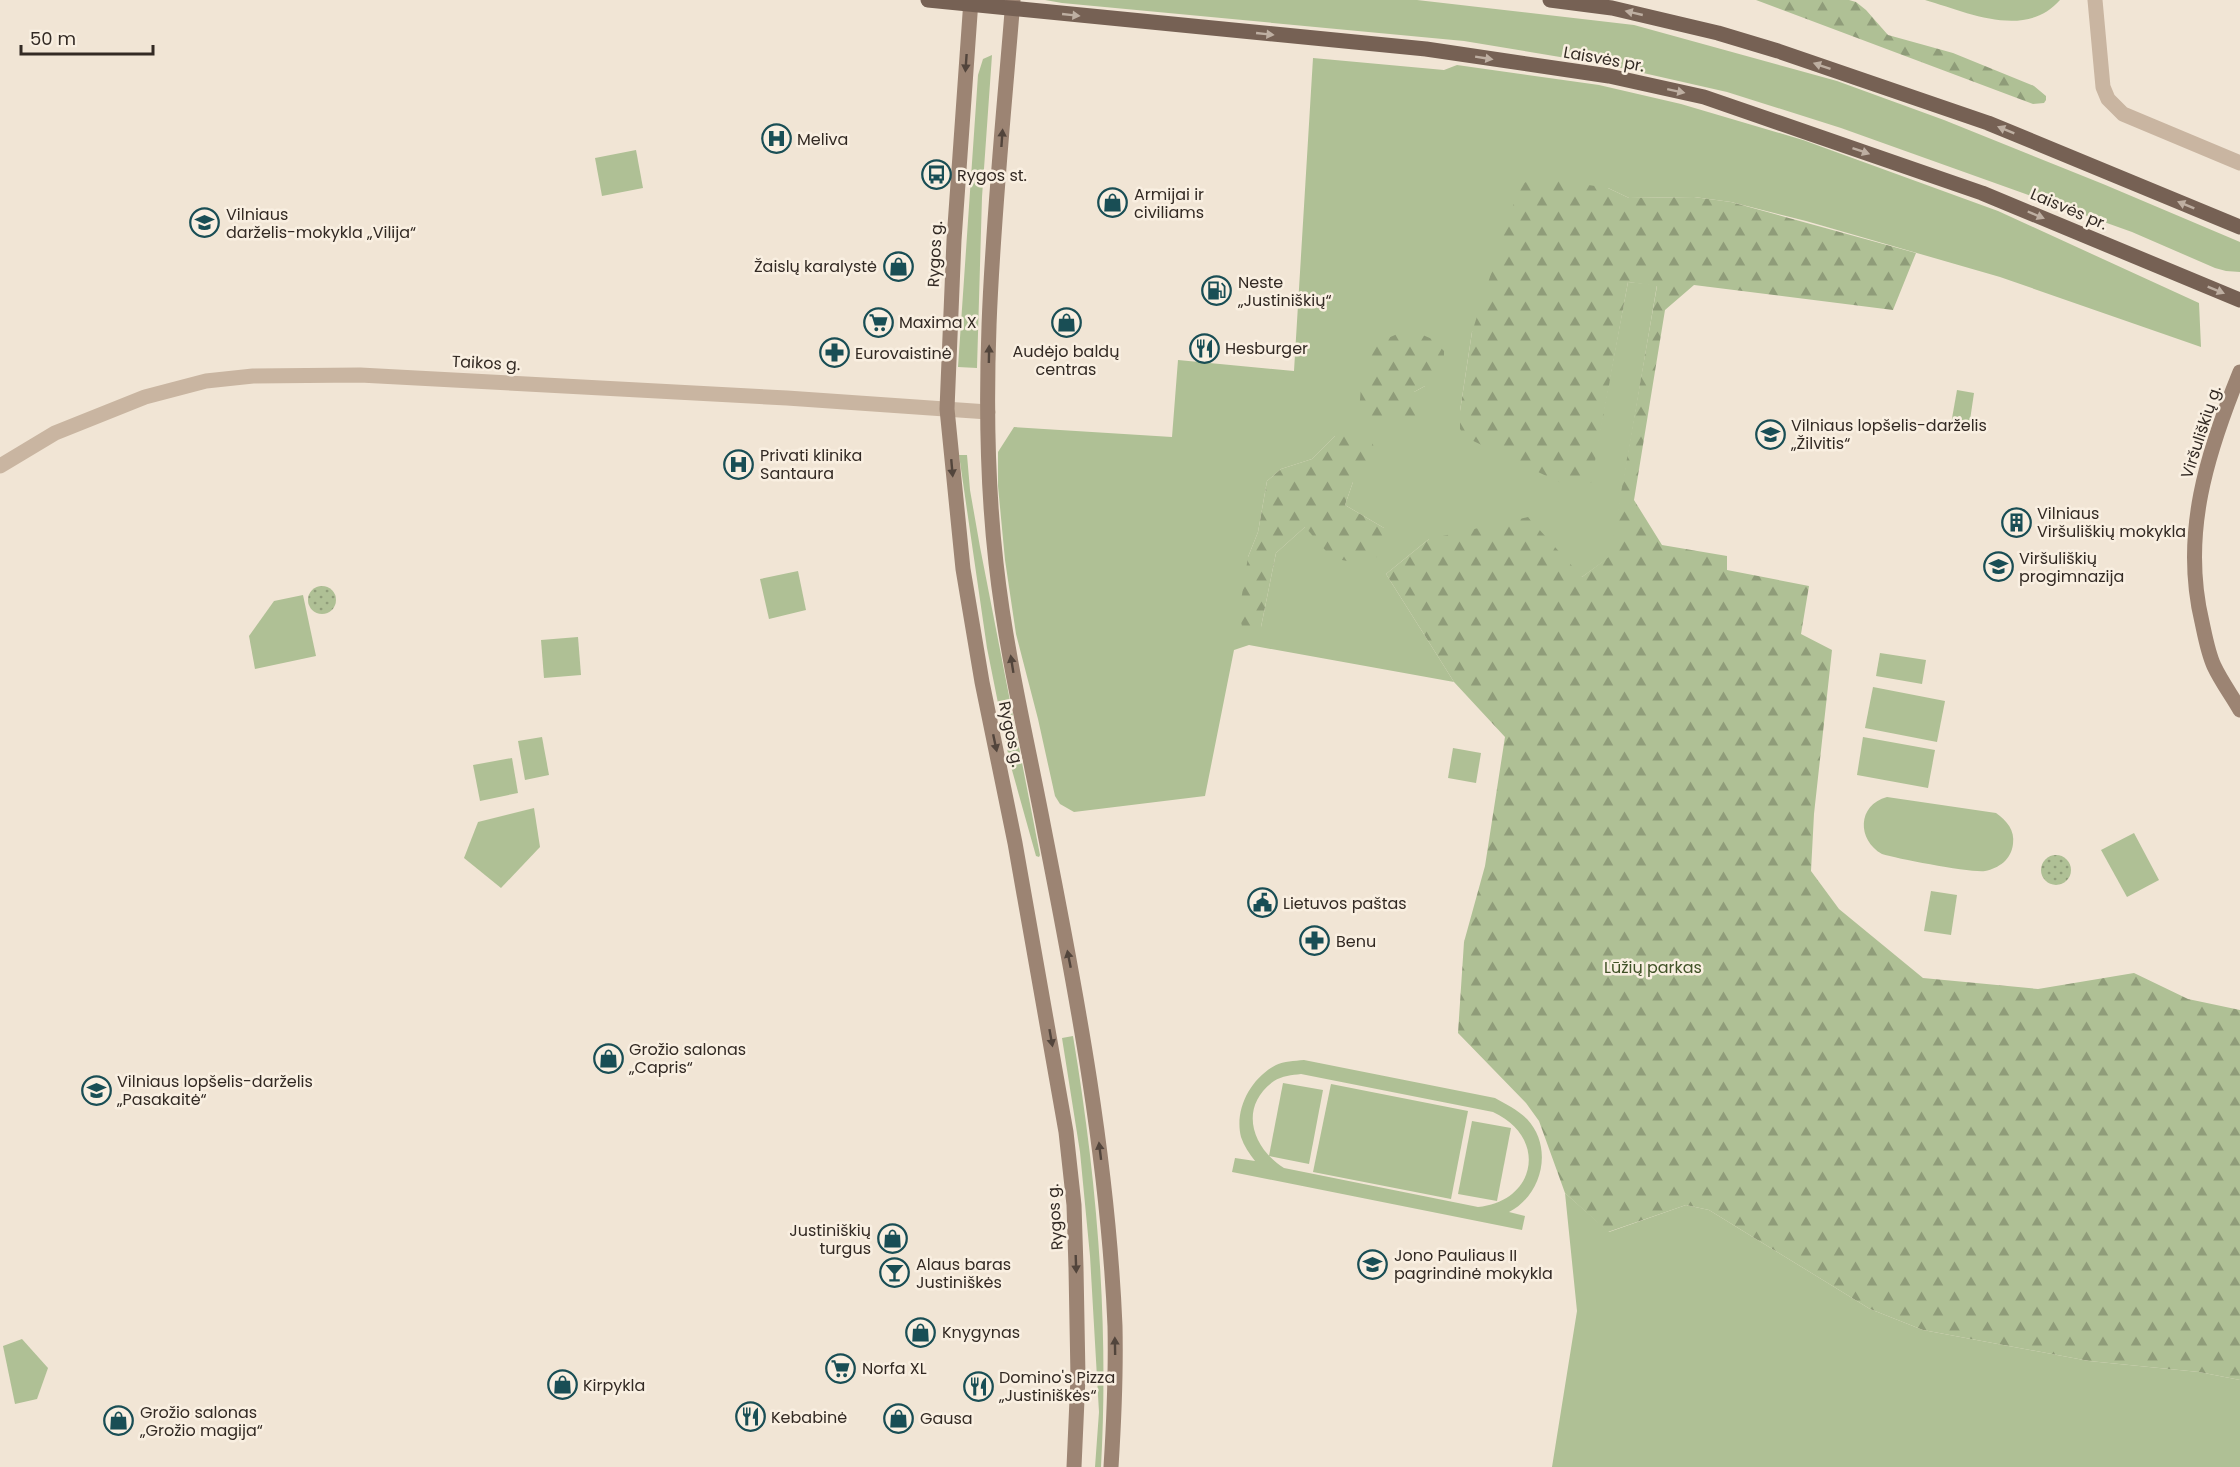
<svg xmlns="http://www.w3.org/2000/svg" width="2240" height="1467" viewBox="0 0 2240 1467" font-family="Poppins,sans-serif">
	<defs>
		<pattern id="forest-firs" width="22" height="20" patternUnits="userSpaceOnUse" patternTransform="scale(1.5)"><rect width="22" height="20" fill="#afc095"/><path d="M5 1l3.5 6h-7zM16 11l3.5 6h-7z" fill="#8f9c79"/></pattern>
		<pattern id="garden-dots" width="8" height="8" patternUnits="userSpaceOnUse" patternTransform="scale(1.5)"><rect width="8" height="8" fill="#afc095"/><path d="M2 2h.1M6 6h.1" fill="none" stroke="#8f9c79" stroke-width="1.8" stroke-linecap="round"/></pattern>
	</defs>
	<rect width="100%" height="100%" fill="#f1e5d5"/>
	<!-- green -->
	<g fill="#afc095" fill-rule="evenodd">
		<path d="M1045,0H1417L1634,25L1837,81L1944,120L2103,184L2240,242V272L2226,271L2215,268L2132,232L1841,128L1727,92L1608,65L1464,41L1062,3Z"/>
		<path d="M1925,0H2060C2025,40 1967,12 1925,0Z"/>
		<path d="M992,55L982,197L977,368L958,367L978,75L983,59Z"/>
		<path d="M1313,58L1444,70L1457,65L1599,85L1681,104L1803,140L1998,211L2199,303L2201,347L2000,277L1806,221L1731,202L1694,197L1629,198L1608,188L1472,332L1460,411V429L1590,483L1628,282L1657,285L1611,556L1582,577L1429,539L1386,574L1454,682L1249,645L1234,650L1205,796L1074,812L1060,804L1055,796L1038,719L1016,634L1005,560L998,486V452L1014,427L1172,437L1178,360L1294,371ZM1425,386L1414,392V400L1361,387ZM1335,436L1353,482L1345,505L1384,528L1305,527L1276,553L1261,627L1248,557L1258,532L1267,481L1281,469L1312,459Z"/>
		<path d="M636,150L643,188L602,196L595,158Z"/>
		<path d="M1957,390L1974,393L1969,427L1951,424Z"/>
		<path d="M959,455H967L970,490L980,547L1040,855L1039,857L1036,856L1010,763L987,648Z"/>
		<path d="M798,571L806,610L769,619L760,579Z"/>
		<path d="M303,595L316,656L255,669L249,636L274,601Z"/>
		<path d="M578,637L581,675L544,678L541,640Z"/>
		<path d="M1880,653L1926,660L1922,684L1876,676Z"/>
		<path d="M1873,687L1945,701L1937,742L1865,728Z"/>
		<path d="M542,737L549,775L525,780L518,741Z"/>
		<path d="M1863,737L1935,750L1928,788L1857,775Z"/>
		<path d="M1453,748L1481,753L1476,783L1448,778Z"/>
		<path d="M512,758L518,793L480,801L473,765Z"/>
		<path d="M1887,797L1996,813C2007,821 2015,830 2013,844C2011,860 1999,868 1985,871C1972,873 1898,859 1882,854C1857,840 1857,805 1887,797Z"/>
		<path d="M534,808L540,847L501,888L464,858L478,822Z"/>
		<path d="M2134,833L2159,880L2127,897L2101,850Z"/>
		<path d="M1931,891L1957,895L1951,935L1924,931Z"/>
		<path d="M1073,1036C1097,1179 1109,1322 1101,1467H1095L1099,1412L1090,1256L1080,1152L1062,1038Z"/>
		<path d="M1304,1060L1495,1098C1506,1104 1518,1110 1527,1119C1554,1148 1542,1195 1509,1212L1525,1216L1522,1230L1232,1172L1235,1158L1255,1161C1249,1153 1244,1146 1241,1137C1234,1109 1251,1078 1276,1065C1284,1061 1294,1061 1304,1060ZM1301,1074L1493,1112C1548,1137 1537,1201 1478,1207L1284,1168C1252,1148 1238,1107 1274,1081C1282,1076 1292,1075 1301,1074Z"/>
		<path d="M1283,1083L1323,1090L1309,1164L1269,1156Z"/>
		<path d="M1331,1084L1468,1111L1451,1199L1313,1172Z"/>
		<path d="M1472,1121L1511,1128L1497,1201L1458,1194Z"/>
		<path d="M1565,1193L1609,1232L1686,1205L1709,1210L1870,1309L1923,1330L2089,1361L2199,1372L2240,1380V1467H1552L1577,1311Z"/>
		<path d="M22,1339L48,1368L37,1399L15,1404L3,1346Z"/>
	</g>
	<!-- forest -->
	<g fill="url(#forest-firs)">
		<path d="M1756,0H1849L1856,2L1866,10L1888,35L1953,53L2034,86L2046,96V100L2044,103L2033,104Z"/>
		<path d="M1536,177L1608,188L1629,198L1694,197L1731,202L1916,253L1893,310L1694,285L1665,310L1634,500L1662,545L1727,556V570L1809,586L1801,634L1832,650L1814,814L1811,871L1839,909L1923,978L2038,989L2134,973L2188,999L2240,1010V1380L2199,1372L2089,1361L1923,1330L1870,1309L1709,1210L1686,1205L1608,1232L1565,1193L1539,1121L1526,1103L1458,1033L1464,942L1485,866L1505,737L1454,682L1386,574L1429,539L1528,517L1582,577L1610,556L1657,286L1628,282L1591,483H1561L1465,437L1460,429V411L1472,332L1516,197L1524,183Z"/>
		<path d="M1409,329L1432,339L1444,351V371L1425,386L1414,392V400L1421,410L1413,419L1369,420L1359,412L1361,387L1374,344Z"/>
		<path d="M1346,433L1370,434L1374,448L1375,469L1353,482L1345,505L1384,528L1386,549L1367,565L1332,558L1305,527L1276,553L1261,627L1255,632L1244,635L1239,613L1248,557L1258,532L1267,481L1281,469L1312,459L1335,436Z"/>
	</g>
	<!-- garden -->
	<g fill="url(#garden-dots)">
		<circle cx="322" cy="600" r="14"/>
		<circle cx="2056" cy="870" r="15"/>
	</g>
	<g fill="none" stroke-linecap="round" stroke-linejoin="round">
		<!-- street -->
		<g stroke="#c9b5a1" stroke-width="15">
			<path d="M2095,0L2103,87L2108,99L2123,114L2240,163"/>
			<path d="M0,466L55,433L145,397L206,381L253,376L360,375L787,398L988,412"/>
		</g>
		<!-- secondary -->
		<g stroke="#9c8473" stroke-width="15">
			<path d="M971,0L954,240L947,409L963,569L982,682L1015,843L1066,1132L1074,1205L1076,1268L1078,1377L1074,1467"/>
			<path d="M1013,0C998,187 975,376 996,563C1006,654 1028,744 1045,834C1077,996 1108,1160 1115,1326C1116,1373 1114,1420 1111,1467"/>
			<path d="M2240,372C2207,453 2181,534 2202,622C2205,636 2208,653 2214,666C2221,681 2232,696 2240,710"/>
		</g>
		<!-- primary -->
		<g stroke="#766154" stroke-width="15">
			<path d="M928,0L1426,49L1609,76L1704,97L1982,193L2240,300"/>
			<path d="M1550,0L1612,8L1718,33L1778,51L1988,123L2240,227"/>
		</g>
	</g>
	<!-- one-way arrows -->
	<defs><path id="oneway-solid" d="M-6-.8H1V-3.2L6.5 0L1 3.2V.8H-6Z" transform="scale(1.5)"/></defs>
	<g fill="#beafa2">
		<use href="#oneway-solid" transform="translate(1634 13) rotate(-167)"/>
		<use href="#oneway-solid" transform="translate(1071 15) rotate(6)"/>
		<use href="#oneway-solid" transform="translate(1265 34) rotate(6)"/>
		<use href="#oneway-solid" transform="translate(1484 58) rotate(9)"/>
		<use href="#oneway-solid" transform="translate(1822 66) rotate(-161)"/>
		<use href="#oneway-solid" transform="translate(1676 91) rotate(12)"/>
		<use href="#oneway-solid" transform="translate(2006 130) rotate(-158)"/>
		<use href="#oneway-solid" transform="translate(1861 151) rotate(19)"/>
		<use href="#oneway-solid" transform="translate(2186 205) rotate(-158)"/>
		<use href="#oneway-solid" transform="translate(2036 215) rotate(23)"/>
		<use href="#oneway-solid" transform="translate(2216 290) rotate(22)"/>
	</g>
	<g fill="#52453c">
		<use href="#oneway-solid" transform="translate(966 63) rotate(94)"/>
		<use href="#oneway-solid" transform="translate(1002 138) rotate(-86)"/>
		<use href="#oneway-solid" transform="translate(989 354) rotate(-89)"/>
		<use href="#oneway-solid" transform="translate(952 468) rotate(85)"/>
		<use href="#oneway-solid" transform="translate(1012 664) rotate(-99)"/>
		<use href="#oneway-solid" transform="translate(995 743) rotate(78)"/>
		<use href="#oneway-solid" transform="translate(1069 959) rotate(-101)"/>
		<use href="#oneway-solid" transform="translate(1051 1038) rotate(80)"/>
		<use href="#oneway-solid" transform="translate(1100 1151) rotate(-97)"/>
		<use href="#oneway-solid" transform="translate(1076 1264) rotate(88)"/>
		<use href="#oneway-solid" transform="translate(1115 1346) rotate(-91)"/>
	</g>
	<!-- icons -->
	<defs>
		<symbol id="hospital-ring" viewBox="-11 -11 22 22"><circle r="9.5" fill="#f9efe1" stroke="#194e55" stroke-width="1.5"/><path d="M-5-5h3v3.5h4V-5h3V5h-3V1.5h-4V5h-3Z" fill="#194e55"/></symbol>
		<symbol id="bus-ring" viewBox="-11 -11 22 22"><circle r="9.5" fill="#f9efe1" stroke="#194e55" stroke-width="1.5"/><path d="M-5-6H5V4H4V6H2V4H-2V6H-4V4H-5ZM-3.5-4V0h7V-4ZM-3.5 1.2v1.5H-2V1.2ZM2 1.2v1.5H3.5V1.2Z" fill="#194e55"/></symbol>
		<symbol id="shop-ring" viewBox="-11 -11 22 22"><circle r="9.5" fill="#f9efe1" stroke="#194e55" stroke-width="1.5"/><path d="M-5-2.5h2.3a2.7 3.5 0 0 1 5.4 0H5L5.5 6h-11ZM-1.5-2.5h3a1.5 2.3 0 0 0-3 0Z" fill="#194e55"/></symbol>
		<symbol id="school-ring" viewBox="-11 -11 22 22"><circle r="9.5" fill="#f9efe1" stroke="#194e55" stroke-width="1.5"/><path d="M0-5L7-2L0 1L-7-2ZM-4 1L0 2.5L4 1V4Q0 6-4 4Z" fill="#194e55"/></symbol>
		<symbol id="fuel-ring" viewBox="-11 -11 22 22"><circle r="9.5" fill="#f9efe1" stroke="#194e55" stroke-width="1.5"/><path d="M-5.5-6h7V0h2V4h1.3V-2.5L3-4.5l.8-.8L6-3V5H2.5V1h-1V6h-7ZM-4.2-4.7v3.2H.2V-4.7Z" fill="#194e55"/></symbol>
		<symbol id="supermarket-ring" viewBox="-11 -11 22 22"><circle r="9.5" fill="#f9efe1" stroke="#194e55" stroke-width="1.5"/><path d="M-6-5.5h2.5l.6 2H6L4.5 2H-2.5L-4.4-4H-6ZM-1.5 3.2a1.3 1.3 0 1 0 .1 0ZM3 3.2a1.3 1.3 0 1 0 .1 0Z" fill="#194e55"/></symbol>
		<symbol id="restaurant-ring" viewBox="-11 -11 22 22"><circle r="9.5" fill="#f9efe1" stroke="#194e55" stroke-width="1.5"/><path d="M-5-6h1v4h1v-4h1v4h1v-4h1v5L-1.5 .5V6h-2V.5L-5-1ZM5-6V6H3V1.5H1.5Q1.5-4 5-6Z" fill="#194e55"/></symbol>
		<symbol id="pharmacy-ring" viewBox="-11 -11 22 22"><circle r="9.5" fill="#f9efe1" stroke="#194e55" stroke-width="1.5"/><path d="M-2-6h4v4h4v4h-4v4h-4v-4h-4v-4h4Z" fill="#194e55"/></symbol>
		<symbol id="building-ring" viewBox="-11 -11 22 22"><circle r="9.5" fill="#f9efe1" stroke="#194e55" stroke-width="1.5"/><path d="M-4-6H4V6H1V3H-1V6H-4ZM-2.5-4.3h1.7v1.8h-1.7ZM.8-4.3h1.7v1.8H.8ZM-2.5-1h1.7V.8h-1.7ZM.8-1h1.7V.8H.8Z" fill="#194e55"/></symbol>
		<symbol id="civic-ring" viewBox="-11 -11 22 22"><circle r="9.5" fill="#f9efe1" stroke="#194e55" stroke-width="1.5"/><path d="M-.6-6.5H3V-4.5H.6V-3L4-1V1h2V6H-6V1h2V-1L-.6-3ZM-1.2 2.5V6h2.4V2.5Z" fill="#194e55"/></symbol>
		<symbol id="bar-ring" viewBox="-11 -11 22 22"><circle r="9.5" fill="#f9efe1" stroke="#194e55" stroke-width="1.5"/><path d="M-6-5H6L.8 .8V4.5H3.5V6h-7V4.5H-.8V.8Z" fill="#194e55"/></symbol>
	</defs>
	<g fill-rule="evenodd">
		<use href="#hospital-ring" x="760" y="122" width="33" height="33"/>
		<use href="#bus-ring" x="920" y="158" width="33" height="33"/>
		<use href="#shop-ring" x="1096" y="186" width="33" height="33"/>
		<use href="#school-ring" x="188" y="206" width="33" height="33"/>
		<use href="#shop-ring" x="882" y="250" width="33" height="33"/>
		<use href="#fuel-ring" x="1200" y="274" width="33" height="33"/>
		<use href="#supermarket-ring" x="862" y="306" width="33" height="33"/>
		<use href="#shop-ring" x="1050" y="306" width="33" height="33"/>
		<use href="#restaurant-ring" x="1188" y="332" width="33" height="33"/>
		<use href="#pharmacy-ring" x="818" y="336" width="33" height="33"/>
		<use href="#school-ring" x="1754" y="418" width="33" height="33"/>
		<use href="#hospital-ring" x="722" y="448" width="33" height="33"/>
		<use href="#building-ring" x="2000" y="506" width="33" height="33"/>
		<use href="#school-ring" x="1982" y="550" width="33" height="33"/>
		<use href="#civic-ring" x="1246" y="886" width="33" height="33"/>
		<use href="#pharmacy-ring" x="1298" y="924" width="33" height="33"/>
		<use href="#shop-ring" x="592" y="1042" width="33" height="33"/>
		<use href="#school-ring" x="80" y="1074" width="33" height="33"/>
		<use href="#shop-ring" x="876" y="1222" width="33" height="33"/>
		<use href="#school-ring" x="1356" y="1248" width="33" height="33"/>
		<use href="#bar-ring" x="878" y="1256" width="33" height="33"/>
		<use href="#shop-ring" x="904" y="1316" width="33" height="33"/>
		<use href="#supermarket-ring" x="824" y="1352" width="33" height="33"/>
		<use href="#shop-ring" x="546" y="1368" width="33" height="33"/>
		<use href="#restaurant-ring" x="962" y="1370" width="33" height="33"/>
		<use href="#restaurant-ring" x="734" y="1400" width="33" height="33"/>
		<use href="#shop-ring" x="882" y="1402" width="33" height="33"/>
		<use href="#shop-ring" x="102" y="1404" width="33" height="33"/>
	</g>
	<g text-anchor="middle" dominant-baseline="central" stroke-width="5" stroke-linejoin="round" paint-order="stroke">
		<!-- street labels -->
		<g font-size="16" fill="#332a24" stroke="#f9efe1">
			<text transform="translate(1604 59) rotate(10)">Laisvės pr.</text>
			<text transform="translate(2069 209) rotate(23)">Laisvės pr.</text>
			<text transform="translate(935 254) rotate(-87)">Rygos g.</text>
			<text transform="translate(486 363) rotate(3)">Taikos g.</text>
			<text transform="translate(2201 432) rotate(-72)">Viršuliškių g.</text>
			<text transform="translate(1011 734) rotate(78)">Rygos g.</text>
			<text transform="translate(1055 1217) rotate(-94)">Rygos g.</text>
		</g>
		<!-- poi labels -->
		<g font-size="16" fill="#332a24" stroke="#f9efe1" text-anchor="start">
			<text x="797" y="139">Meliva</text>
			<text x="957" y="175">Rygos st.</text>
			<text x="1134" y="194">Armijai ir<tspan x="1134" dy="18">civiliams</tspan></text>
			<text x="226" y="214">Vilniaus<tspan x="226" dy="18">darželis-mokykla „Vilija“</tspan></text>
			<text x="877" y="266" text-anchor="end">Žaislų karalystė</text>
			<text x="1238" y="282">Neste<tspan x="1238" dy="18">„Justiniškių“</tspan></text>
			<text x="899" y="322">Maxima X</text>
			<text x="1225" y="348">Hesburger</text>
			<text x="1066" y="351" text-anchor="middle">Audėjo baldų<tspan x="1066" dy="18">centras</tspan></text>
			<text x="855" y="353">Eurovaistinė</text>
			<text x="1791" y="425">Vilniaus lopšelis-darželis<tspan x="1791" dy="18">„Žilvitis“</tspan></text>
			<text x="760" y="455">Privati klinika<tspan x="760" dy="18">Santaura</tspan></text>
			<text x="2037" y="513">Vilniaus<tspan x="2037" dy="18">Viršuliškių mokykla</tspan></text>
			<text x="2019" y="558">Viršuliškių<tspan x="2019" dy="18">progimnazija</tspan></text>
			<text x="1283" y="903">Lietuvos paštas</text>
			<text x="1336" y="941">Benu</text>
			<text x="629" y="1049">Grožio salonas<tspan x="629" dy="18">„Capris“</tspan></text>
			<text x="117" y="1081">Vilniaus lopšelis-darželis<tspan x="117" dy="18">„Pasakaitė“</tspan></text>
			<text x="871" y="1230" text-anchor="end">Justiniškių<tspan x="871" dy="18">turgus</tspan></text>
			<text x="1394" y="1255">Jono Pauliaus II<tspan x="1394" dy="18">pagrindinė mokykla</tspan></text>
			<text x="916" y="1264">Alaus baras<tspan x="916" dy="18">Justiniškės</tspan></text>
			<text x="942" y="1332">Knygynas</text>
			<text x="862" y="1368">Norfa XL</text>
			<text x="999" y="1377">Domino's Pizza<tspan x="999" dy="18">„Justiniškės“</tspan></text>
			<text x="583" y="1385">Kirpykla</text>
			<text x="140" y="1412">Grožio salonas<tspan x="140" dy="18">„Grožio magija“</tspan></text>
			<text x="771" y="1417">Kebabinė</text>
			<text x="920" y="1418">Gausa</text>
		</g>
		<!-- park labels -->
		<g font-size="16" fill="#405227" stroke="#f9efe1">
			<text x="1653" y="967">Lūžių parkas</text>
		</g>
	</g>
	<!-- scale -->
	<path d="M21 45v9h132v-9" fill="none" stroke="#332a24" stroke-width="3"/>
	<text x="30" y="45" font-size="18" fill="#332a24" stroke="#f9efe1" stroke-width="4.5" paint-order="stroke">50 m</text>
</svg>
